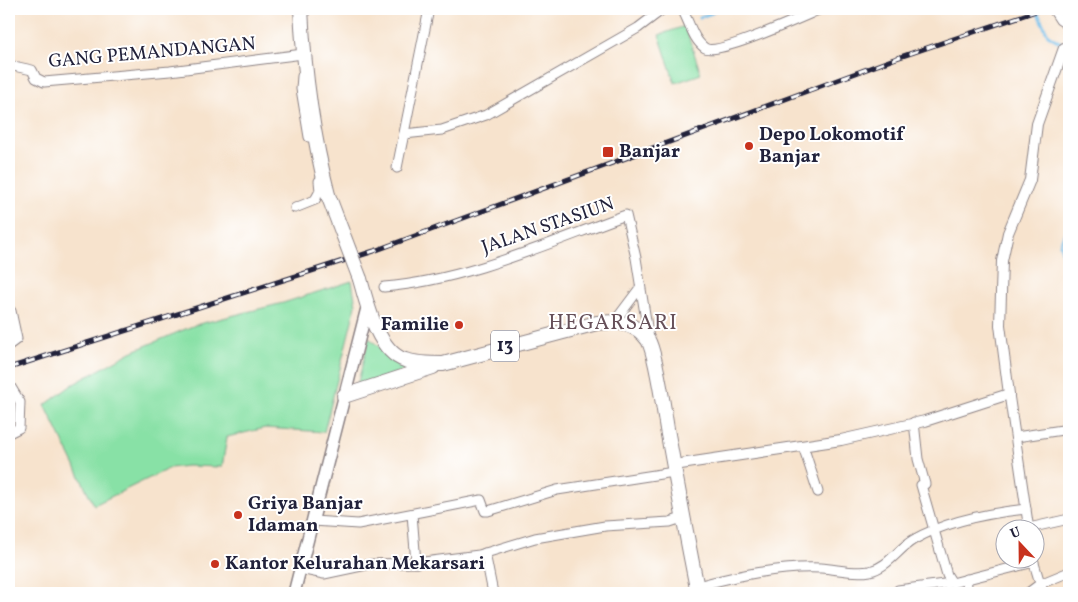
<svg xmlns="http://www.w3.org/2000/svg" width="1078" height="602" viewBox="0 0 1078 602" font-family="Vollkorn,serif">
	<rect width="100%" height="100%" fill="#fff"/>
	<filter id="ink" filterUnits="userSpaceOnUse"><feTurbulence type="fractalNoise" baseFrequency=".02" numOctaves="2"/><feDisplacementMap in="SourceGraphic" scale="10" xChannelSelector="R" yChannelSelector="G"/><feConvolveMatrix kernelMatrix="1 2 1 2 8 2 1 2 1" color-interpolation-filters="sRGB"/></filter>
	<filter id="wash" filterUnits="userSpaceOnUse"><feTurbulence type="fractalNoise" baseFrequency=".0096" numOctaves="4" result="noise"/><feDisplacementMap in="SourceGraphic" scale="20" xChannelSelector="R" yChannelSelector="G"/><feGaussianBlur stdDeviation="1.12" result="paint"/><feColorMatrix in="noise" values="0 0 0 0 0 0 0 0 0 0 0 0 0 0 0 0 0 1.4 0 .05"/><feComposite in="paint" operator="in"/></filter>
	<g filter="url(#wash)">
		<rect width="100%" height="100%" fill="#f7e3cd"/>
		<!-- green -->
		<g fill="#88e1a6" stroke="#558270">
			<path d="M685,26L701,74L675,83L659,35Z"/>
			<path d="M352,281L356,305L324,432L265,428L227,437L222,467L187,466L170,468L94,505L45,405L72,385L131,352L195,325L283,303Z"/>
			<path d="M369,338L406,370L357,386Z"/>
		</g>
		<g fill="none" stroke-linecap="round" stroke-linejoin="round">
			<!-- stream -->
			<g stroke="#6ebde9" stroke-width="3">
				<path d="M1036,9L1048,35L1069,48"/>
				<path d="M700,17L712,13L716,9"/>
				<path d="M1069,223L1060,244L1069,274"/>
			</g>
		</g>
	</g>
	<g filter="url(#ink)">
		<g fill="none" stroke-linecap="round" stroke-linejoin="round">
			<defs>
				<g id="minor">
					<path d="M682,9C689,21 693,40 705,48C717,56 804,16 821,9"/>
					<path d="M1053,9L1060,20L1069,26"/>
					<path d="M9,65L32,70L36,78L44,82L170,71L303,54"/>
					<path d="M302,76L301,89L309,137"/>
					<path d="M404,134L442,130L486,115L638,28L663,9"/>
					<path d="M397,168L429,9"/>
					<path d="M295,208L315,200L320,191L319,181"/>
					<path d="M384,287C468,280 548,243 626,215L636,258L649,339"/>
					<path d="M615,321L639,289"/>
					<path d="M9,345L17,339L11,311"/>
					<path d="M9,384L20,402L19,428L9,433"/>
					<path d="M1009,394L1029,530"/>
					<path d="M914,422L918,459L925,484"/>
					<path d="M1016,437L1069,429"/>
					<path d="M803,446L818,492"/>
					<path d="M921,485L947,575L952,583L1034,562"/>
					<path d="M412,514L416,563L479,555L535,538L605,526L670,522L682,518"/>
					<path d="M313,521L358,524L481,500L485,511H488L557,490L674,472"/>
					<path d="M1029,528L1069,519"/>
					<path d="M485,553L493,593"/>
					<path d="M1033,560L1043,593"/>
					<path d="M300,569L324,574L371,564L416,563"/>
					<path d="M966,579L968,593"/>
					<path d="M697,586C736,576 780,566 821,568C837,569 853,574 870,571C888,567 898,549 913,540C946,521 988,513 1026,509"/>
					<path d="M898,590L952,583"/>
					<path d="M1028,593L1040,584L1069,572"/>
				</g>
				<path id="tertiary" d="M674,465L841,440L925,421L1009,394L1000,325L1002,261L1008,233L1030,180L1037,124L1064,48"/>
				<path id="secondary" d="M294,593L368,304"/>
				<g id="trunk">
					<path d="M301,9C304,72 312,133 328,195"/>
					<path d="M360,279C367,304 378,352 405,360C417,364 431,364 443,364L597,323C618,321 635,322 648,340C656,353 664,411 667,429C677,484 687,539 698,593"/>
					<path d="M344,396L433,367"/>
				</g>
			</defs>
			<!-- minor casing -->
			<use href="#minor" stroke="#8c8284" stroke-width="11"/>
			<!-- tertiary casing -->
			<use href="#tertiary" stroke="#8c8284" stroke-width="12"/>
			<!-- secondary casing -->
			<use href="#secondary" stroke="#8c8284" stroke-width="14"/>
			<!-- trunk casing -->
			<use href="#trunk" stroke="#8c8284" stroke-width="16"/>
			<!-- minor -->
			<use href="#minor" stroke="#fff" stroke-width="9"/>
			<!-- tertiary -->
			<use href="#tertiary" stroke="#fff" stroke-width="10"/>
			<!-- secondary -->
			<use href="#secondary" stroke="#fff" stroke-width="11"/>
			<!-- trunk -->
			<use href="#trunk" stroke="#fff" stroke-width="14"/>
			<defs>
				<path id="rail" d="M9,368L374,251L894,59L1042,9"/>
			</defs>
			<!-- rail casing -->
			<use href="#rail" stroke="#22223b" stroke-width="5"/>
			<!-- rail -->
			<use href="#rail" stroke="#fff" stroke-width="3" stroke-dasharray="9" stroke-linecap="butt"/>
			<defs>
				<path id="trunk-bridge" d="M328,195L360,279"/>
			</defs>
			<!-- trunk-bridge casing -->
			<use href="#trunk-bridge" stroke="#8c8284" stroke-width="16" stroke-linecap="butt"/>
			<!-- trunk-bridge -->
			<use href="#trunk-bridge" stroke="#fff" stroke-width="14"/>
		</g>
	</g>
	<!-- markers -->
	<g fill="#c8321e" stroke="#fff" stroke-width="2">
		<circle cx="749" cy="146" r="5"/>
		<rect x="602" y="146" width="12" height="12" rx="2.5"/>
		<circle cx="459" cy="325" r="5"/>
		<circle cx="238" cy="515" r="5"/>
		<circle cx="215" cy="564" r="5"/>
	</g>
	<g text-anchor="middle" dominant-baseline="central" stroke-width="4" stroke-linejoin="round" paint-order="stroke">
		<!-- shield labels -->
		<rect fill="#fff" stroke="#646476" stroke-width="1" x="491" y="330.5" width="28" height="31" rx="4"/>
		<g font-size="18" font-weight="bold" fill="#22223b">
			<text x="505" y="346">13</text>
		</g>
		<!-- street labels -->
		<g font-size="19" fill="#22223b" stroke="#fff">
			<text transform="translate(152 53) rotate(-5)">GANG PEMANDANGAN</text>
			<text transform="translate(548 226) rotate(-19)">JALAN STASIUN</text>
		</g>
		<!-- poi labels -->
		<g font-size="19" font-weight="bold" fill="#22223b" stroke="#fff" text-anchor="start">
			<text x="759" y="135">Depo Lokomotif<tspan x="759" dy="22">Banjar</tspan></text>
			<text x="619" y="152">Banjar</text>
			<text x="449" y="325" text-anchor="end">Familie</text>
			<text x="248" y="504">Griya Banjar<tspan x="248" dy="22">Idaman</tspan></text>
			<text x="225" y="564">Kantor Kelurahan Mekarsari</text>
		</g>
		<!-- quarter labels -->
		<g font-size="21" letter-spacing="1" fill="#665059" stroke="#fff">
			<text x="613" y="323">HEGARSARI</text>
		</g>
	</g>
	<!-- margin -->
	<rect width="1078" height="602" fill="none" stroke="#fff" stroke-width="30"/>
	<!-- north arrow -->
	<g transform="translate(1020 544) rotate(338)"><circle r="24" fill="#ffffff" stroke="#a7a7b1"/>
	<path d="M0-4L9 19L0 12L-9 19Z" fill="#c8321e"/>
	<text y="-8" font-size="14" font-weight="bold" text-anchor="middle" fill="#22223b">U</text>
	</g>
</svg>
